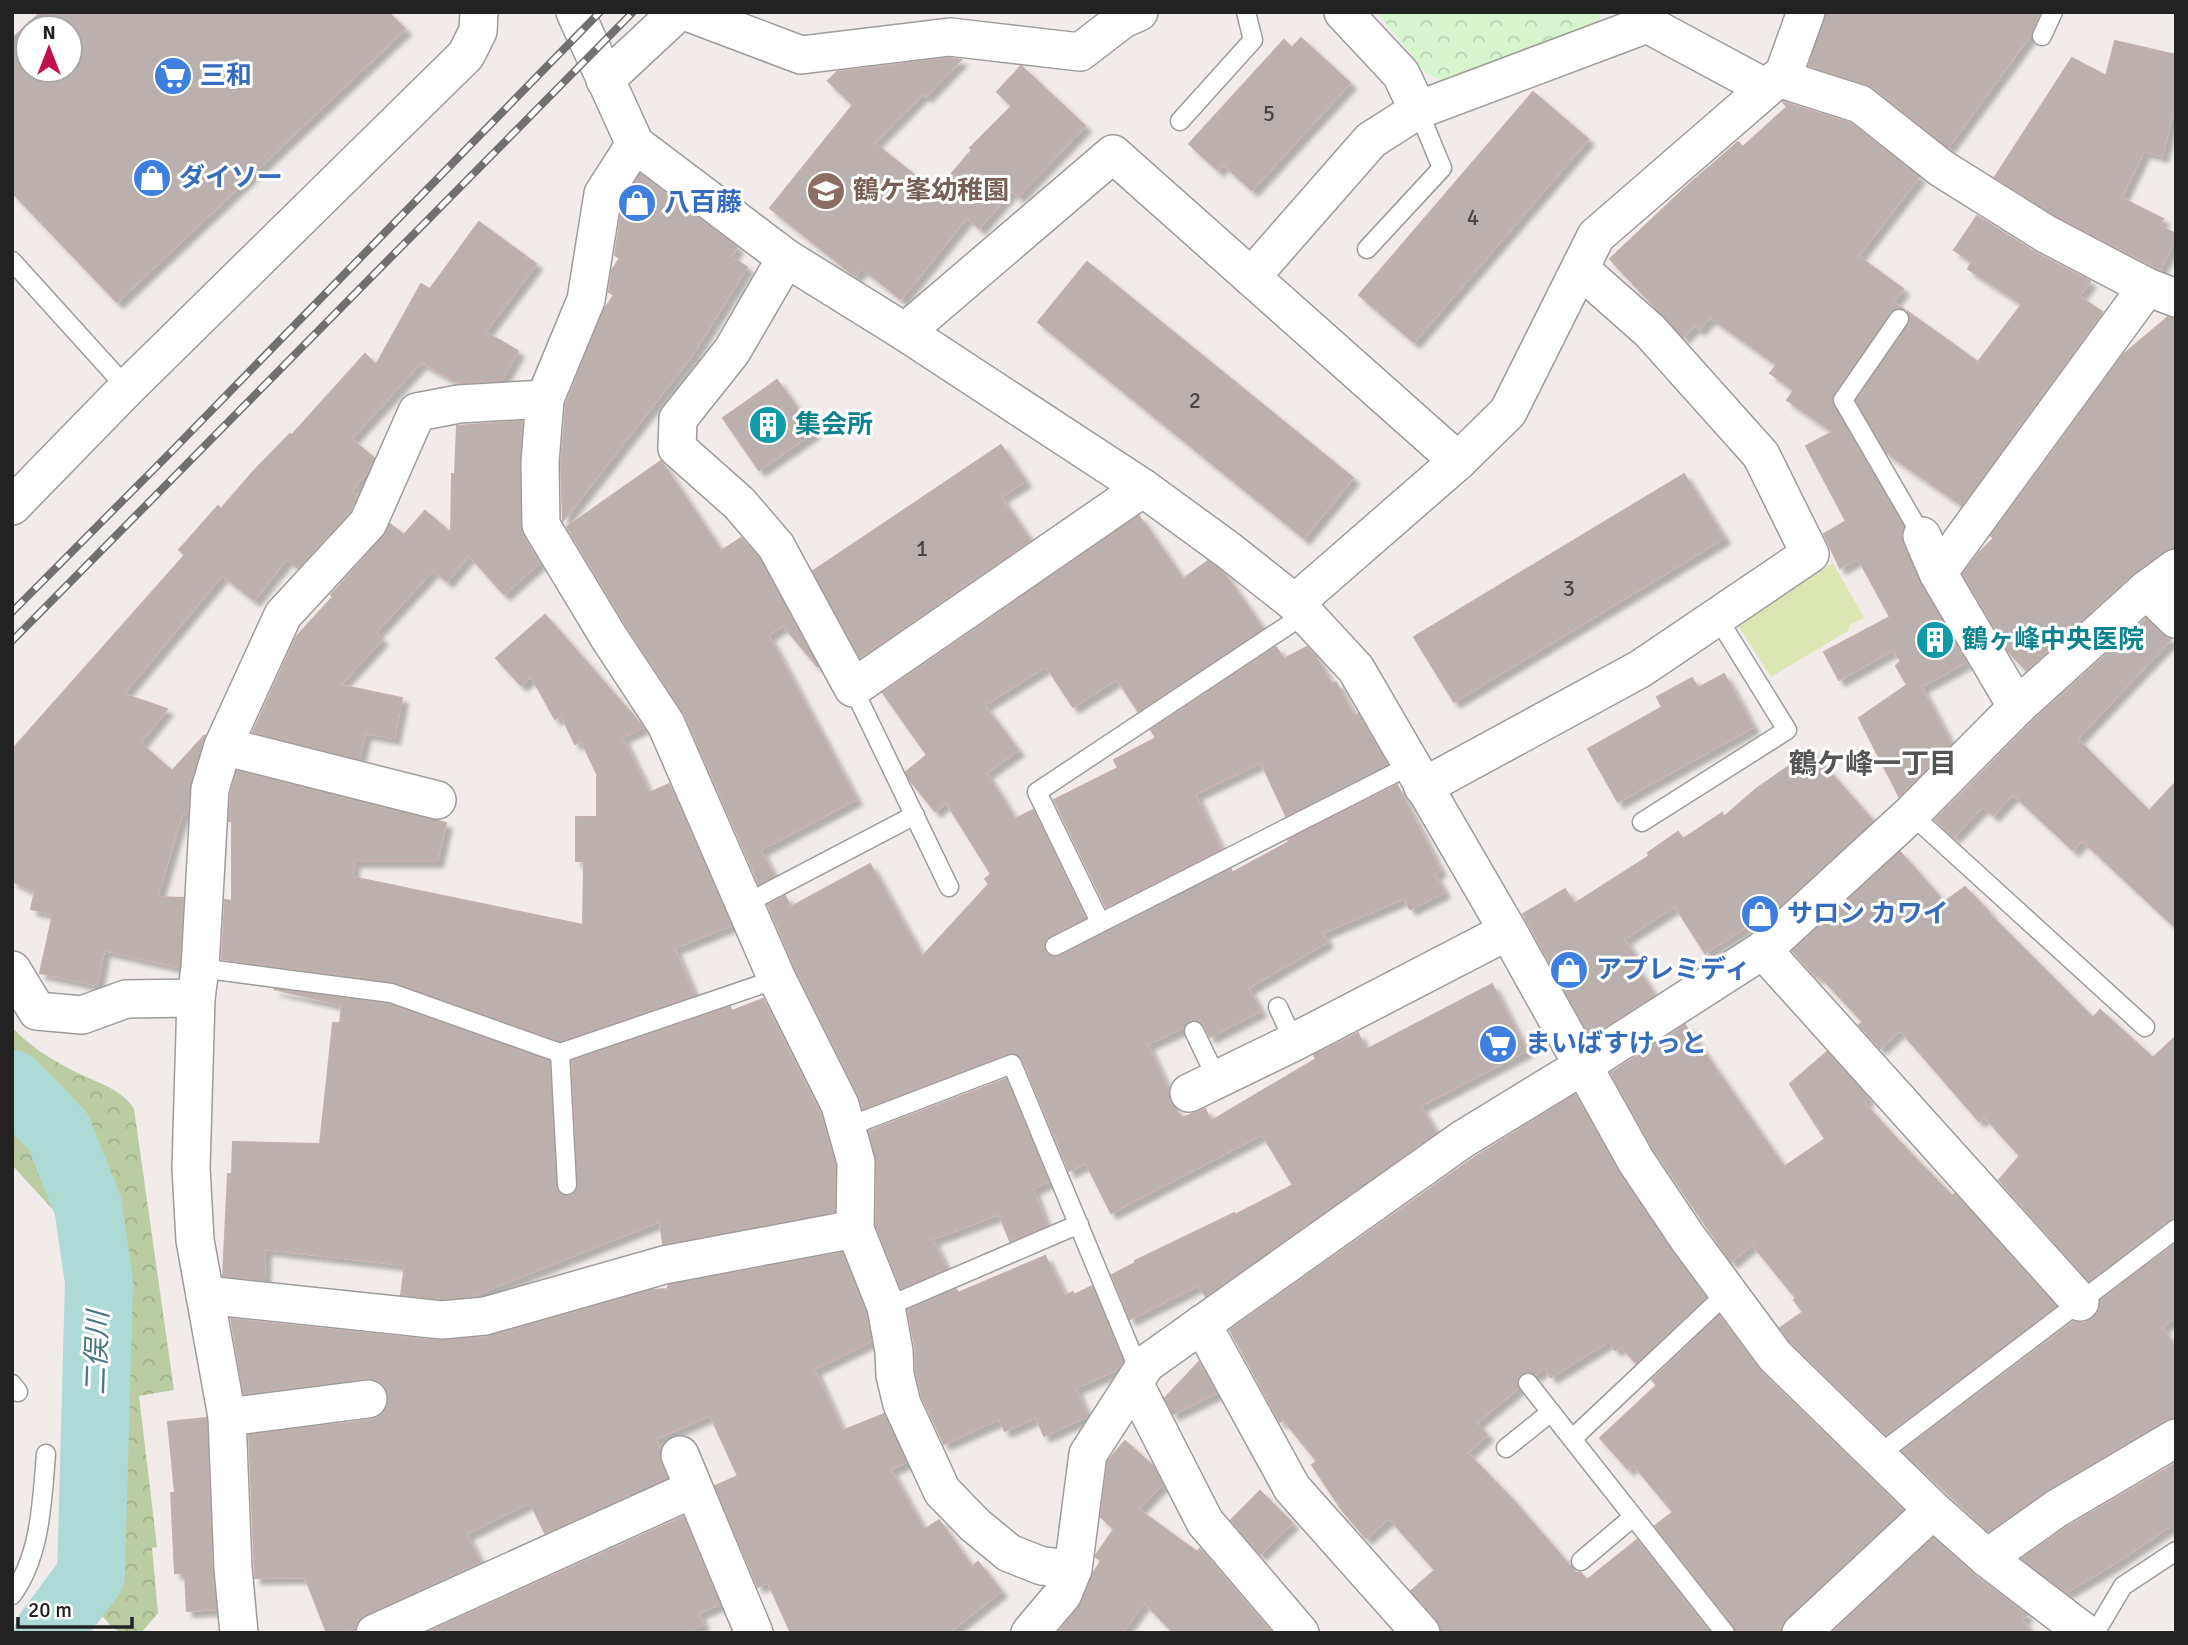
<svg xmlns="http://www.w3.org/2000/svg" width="2188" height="1645" viewBox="0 0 2188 1645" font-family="Signika,'Noto Sans JP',sans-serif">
	<defs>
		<pattern id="forest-crowns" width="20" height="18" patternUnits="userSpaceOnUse" patternTransform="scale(1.75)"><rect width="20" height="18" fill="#bccca2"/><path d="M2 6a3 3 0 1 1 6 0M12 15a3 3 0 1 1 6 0" fill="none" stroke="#a1af8b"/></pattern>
		<pattern id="park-crowns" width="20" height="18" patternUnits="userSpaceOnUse" patternTransform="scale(1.75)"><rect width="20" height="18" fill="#d6f5cc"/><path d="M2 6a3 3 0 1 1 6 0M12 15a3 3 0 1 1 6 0" fill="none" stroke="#b7d2af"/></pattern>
		<filter id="shadow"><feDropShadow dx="6" dy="6" stdDeviation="2" flood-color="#0004"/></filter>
	</defs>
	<rect width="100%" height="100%" fill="#f1ece9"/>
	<!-- grass -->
	<path fill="#dce6b5" d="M1833,563L1864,618L1849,625L1848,631L1771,677L1734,619Z"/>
	<!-- forest -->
	<path fill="url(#forest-crowns)" d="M12,1027C27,1044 50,1059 70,1069C91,1081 121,1087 134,1109L174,1390L139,1396L157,1547L152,1548L158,1613L141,1633C115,1633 116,1632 99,1612L114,1550L66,1524L65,1430L70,1276L68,1244L56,1213L12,1165Z"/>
	<!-- park -->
	<path fill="url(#park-crowns)" d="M1377,12H1600V22L1446,81L1426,73Z"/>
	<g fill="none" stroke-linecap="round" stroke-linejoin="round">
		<!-- river -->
		<path stroke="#aedad6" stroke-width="68" d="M12,1084L58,1131L88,1206L99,1282L91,1575L48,1633"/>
	</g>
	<!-- building -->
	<g fill="#bab1af" stroke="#c2b0ad" stroke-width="2" fill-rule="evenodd" filter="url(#shadow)">
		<path d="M41,12H388L405,29L117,302L12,192V39ZM28,28H70V70H28Z"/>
		<path d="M1826,12H2040L2031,34L1948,147L1873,87L1809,66Z"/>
		<path d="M1301,38L1350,83L1252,190L1223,164L1218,170L1189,144L1284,40L1292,48Z"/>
		<path d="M2115,41L2176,55V99L2162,156L2144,151L2121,198L2163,219L2159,226L2176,234V238L2160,269L2056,216L1995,177L2072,58L2106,76Z"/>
		<path d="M950,58L961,60L926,96L923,93L874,143L936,192L972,150L970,148L1012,106L997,92L1021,66L1085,126L1018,196L1012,190L979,228L967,217L901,299L862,268L855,276L770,208L853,105L828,81L837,72Z"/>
		<path d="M1533,92L1588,139L1414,342L1359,295Z"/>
		<path d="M1783,102L1850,123L1919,177L1858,256L1903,289L1893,302L1903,309H1895L1890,313L1834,394L1832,400L1904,527L1901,534L1903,544L1919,581L1966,662L1921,687L1951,744L1899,796L1859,718L1907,685L1896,666L1901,661L1893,650L1839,680L1824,652L1890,617L1858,558L1840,568L1824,534L1846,521L1806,446L1833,432L1787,400L1794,390L1770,373L1777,365L1710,317L1699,329L1695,325L1683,337L1610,259L1684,189L1738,142L1743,147L1787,107Z"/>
		<path d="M640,174L737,247L731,257L747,267L692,355L563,521L561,463L566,404L604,310L614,295L609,292L612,270L620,258L615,255L623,202Z"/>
		<path d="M1977,216L2036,253L2090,281L2079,296L2102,312L1962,505L1887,453L1856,401L1908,325L1910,319L1908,312L1978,362L2022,304L1968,269L1972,262L1954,250Z"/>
		<path d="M479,222L536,264L485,332L518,351L501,381L459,383L421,362L351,439L374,458L369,469L351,491L357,496L350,511L298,568L287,558L254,600L222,575L123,694L167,709L140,743L172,771L205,735L190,783L188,815L182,814L157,897L183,898L179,967L104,950L97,985L40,973L53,914L31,909L35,891L12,881V750L185,555L179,550L218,506L221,509L253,472L290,434L292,435L365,354L376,365L421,284L430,289Z"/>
		<path d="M1087,262L1353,478L1304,538L1038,322Z"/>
		<path d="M2168,317L2176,318V547L2164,551L2132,574L2026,670L2008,651L1963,574L1979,553L1994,538L1991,536L2123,355Z"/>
		<path d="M777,380L814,432L759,470L723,418Z"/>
		<path d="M522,421L519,462L520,525L523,536L539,563L504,594L469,555L447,581L433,570L375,633L382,639L340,685L402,698L394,738L365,733L359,759L253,732L296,637L333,597L331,595L383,537L390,524L404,535L425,511L451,533L452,474H455L457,426Z"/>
		<path d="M1001,445L1025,481L1001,497L1030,540L860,657L813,571Z"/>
		<path d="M661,461L721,551L741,538L759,558L818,667L783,625L768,635L856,799L760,850L774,876L759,884L685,715L626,625L567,527Z"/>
		<path d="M1684,474L1724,538L1454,702L1414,637Z"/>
		<path d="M1139,516L1183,579L1208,561L1224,573L1263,629L1138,711L1117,679L1073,707L1046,666L984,705L1018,750L986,773L1015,819L1033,810L1085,918L1049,936L1044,945L1045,952L1054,957L1060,956L1231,869L1232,873L1289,842L1288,840L1397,785L1440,870L1434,874L1444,892L1410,909L1404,898L1322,933L1327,942L1248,988L1260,1011L1210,1037L1201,1019L1194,1020L1189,1021L1184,1027L1147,1044L1168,1090L1170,1102L1182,1118L1205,1109L1211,1121L1316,1059L1314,1055L1358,1033L1366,1050L1492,984L1526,1051L1420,1106L1436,1133L1206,1296L1198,1285L1130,1319L1112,1275L1135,1263V1261L1234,1213L1235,1215L1293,1185L1262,1134L1111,1213L1086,1163L1069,1171L1023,1060L1014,1053H1008L863,1109L859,1096L796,970L768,905L785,896L791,907L870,864L922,957L989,884L985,879L991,874L946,802L935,811L910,780L906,772L927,755L883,693Z"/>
		<path d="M545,615L643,727L622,737L649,793L669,784L731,925L674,948L694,995L560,1041L393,982L222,959L225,900L232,901V821H229L231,793L237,771L446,823L437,861H354L352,877L583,925L584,861H576V817H597V774L581,740L575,744L561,715L555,719L531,676L521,685L496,658Z"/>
		<path d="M2146,619L2161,634L2171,639L2077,739L2149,811L2176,782V928L2082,840L2073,850L2013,794L1993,815L1983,806L1953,837L1935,820L2032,722Z"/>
		<path d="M1276,647L1284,659L1307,647L1316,657L1332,685L1336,682L1354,716L1358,714L1387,765L1286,816L1261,762L1195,794L1221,849L1106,907L1054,800L1118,768L1114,760L1156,738L1151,730Z"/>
		<path d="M1724,674L1753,727L1618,802L1588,749L1662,707L1657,697L1692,678L1698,688Z"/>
		<path d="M1811,751L1873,821L1766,919L1755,924L1753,922L1705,953L1675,906L1624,939L1635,956L1631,959L1654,995L1590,1036L1523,914L1565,889L1574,904L1649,856L1648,853L1678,832L1683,839L1722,813L1724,817L1756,789Z"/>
		<path d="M1900,852L1944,902L1965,887L1989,912L1988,913L2093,1018L2100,1010L2153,1058L2176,1036V1218L2169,1220L2089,1281L1999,1180L2020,1156L1984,1116L1979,1121L1900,1030L1880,1048L1859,1025L1863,1022L1819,975L1816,977L1793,951Z"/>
		<path d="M274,989L388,1004L549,1061L556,1186L558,1192L567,1196L574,1194L578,1184L572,1061L730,1007L732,1011L763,999L820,1113L835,1165L834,1212L663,1244L660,1221L472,1296L442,1299L401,1295L405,1265L265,1249L264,1280L223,1276L228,1174H232L233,1142L320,1144L333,1023H340L342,1005Z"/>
		<path d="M1685,1025L1784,1167L1825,1139L1790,1084L1827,1052L1868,1098L1863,1102L1892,1134L1952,1196L1955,1194L2056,1306L1886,1435L1791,1342L1780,1328L1803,1312L1794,1300L1796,1298L1752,1244L1731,1262L1654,1150L1611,1073Z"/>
		<path d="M1006,1079L1048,1181L1033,1189L1046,1226L1010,1241L999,1214L932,1239L946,1269L901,1288L876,1225L877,1162L869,1131Z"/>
		<path d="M1575,1095L1619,1173L1670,1249L1706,1297L1636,1363L1621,1346L1615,1350L1609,1341L1551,1377L1545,1367L1535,1375L1527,1372L1522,1374L1517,1379L1518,1388L1476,1423L1487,1435L1467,1453L1510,1497L1576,1573L1580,1572L1587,1580L1637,1540L1710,1633H1441L1437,1619L1411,1591L1435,1570L1389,1518L1366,1538L1342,1510L1312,1465L1317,1461L1283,1419L1280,1422L1230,1330L1475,1157Z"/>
		<path d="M2176,1243V1316L2162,1327L2176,1349V1417L2165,1420L2045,1491L1988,1531L1902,1451L2073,1322L2084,1323L2093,1318L2100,1309V1301Z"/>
		<path d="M842,1253L866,1313L871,1341L814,1369L842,1431L884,1414L906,1462L890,1469L924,1530L939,1520L972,1567L978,1562L1001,1591L948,1633H791L768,1582L758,1587L715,1486L738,1476L710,1415L655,1439L660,1450V1462L667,1478L545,1533L530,1502L466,1534L480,1562L366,1614L358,1620L356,1627L339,1633H327L305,1577L255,1578L249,1435L371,1420L381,1415L387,1408L389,1397L384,1386L377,1380L366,1378L244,1394L231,1319L440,1341L487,1337L651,1290L667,1289L669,1285Z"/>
		<path d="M1045,1256L1065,1296L1073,1292L1074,1295L1092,1286L1123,1361L1118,1369L1075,1388L1087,1416L1044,1436L1036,1417L1005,1431L999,1419L944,1444L922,1397L916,1372L915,1347L908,1310L956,1289L958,1293Z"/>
		<path d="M1719,1316L1760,1371L1903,1510L1787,1618L1781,1626V1633H1736L1734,1626L1655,1526L1673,1512L1633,1464L1628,1469L1600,1438L1657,1385L1652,1380Z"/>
		<path d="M1199,1362L1216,1393L1173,1414L1165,1398Z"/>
		<path d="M206,1418L212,1569L216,1609L187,1611L185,1573H175L171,1493H175L168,1422Z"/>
		<path d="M1125,1441L1153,1466L1162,1484L1138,1509L1197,1552L1200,1549L1272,1633H1174L1144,1602L1122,1633H1058L1082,1602L1094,1572L1101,1561L1096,1557V1555L1114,1529L1101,1517L1108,1461Z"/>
		<path d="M2176,1463V1522L2112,1565L2066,1592L2022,1559L2067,1527Z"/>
		<path d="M1260,1491L1292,1523L1260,1554L1231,1520Z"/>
		<path d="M683,1517L719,1604L698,1613L703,1624L684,1633H426Z"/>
		<path d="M1933,1538L1974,1575L2027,1615L2021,1618L2031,1633H1832Z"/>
	</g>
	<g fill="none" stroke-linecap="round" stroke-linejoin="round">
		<defs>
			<g id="service">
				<path d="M2042,36L2053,12"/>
				<path d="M1180,121L1253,40L1246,12"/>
				<path d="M1367,249L1442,168L1418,110"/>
				<path d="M12,261L127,388"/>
				<path d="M1899,319L1843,400L1922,536"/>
				<path d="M853,688L949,887"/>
				<path d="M1911,814L2145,1027"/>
				<path d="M1642,822L1787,730L1717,617"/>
				<path d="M745,904L915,815"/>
				<path d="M1100,922L1037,792L1305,614"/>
				<path d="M1055,946L1411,765"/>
				<path d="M200,968L391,993L560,1053L777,979"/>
				<path d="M1278,1007L1294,1042"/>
				<path d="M1194,1031L1217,1079"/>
				<path d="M560,1053L567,1185"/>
				<path d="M847,1127L1012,1064L1140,1373"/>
				<path d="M886,1307L1079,1224"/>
				<path d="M1528,1383L1725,1633"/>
				<path d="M12,1384L18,1392"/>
				<path d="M1572,1439L1728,1292"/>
				<path d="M1506,1448L1551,1412"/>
				<path d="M1877,1456L2176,1229"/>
				<path d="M1581,1561L1633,1517"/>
				<path d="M12,1595C41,1555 42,1501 46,1454"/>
				<path d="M2095,1633L2123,1586L2176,1551"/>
			</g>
			<g id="minor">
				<path d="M575,12L635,144L786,258L905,332L1143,488L1228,550L1295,603L1356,669L1508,931L1636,1161L1687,1237L1775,1356L1933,1510L1987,1558L2085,1633"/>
				<path d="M687,12L801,55L950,37L1080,52L1123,19L1139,12"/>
				<path d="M1343,12L1401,74L1418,110"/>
				<path d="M1778,78L1860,104L1941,168L2046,234L2147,287L2176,298"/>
				<path d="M605,80L678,12"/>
				<path d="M786,258L732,351L678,419L677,448L739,503L776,546L853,688L1143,488"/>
				<path d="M1251,277L1371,140L1418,110L1647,24L1766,88"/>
				<path d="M905,332L1113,154L1458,461"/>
				<path d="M545,399L540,462L541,525L608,636L666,724L777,979L840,1105L856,1162L855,1229L886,1307L894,1351L895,1375L902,1404L942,1491L975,1525L1009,1553L1042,1566L1073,1569"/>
				<path d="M12,506L127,388L466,55L478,31L479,12"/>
				<path d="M1922,536L1938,573L2017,707"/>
				<path d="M1938,573L2147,287"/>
				<path d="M2146,590L2176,619"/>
				<path d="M1295,603L1458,461L1508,412L1596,236L1784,73L1806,12"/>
				<path d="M223,746L437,800"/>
				<path d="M1423,787L1640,669L1810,554L1761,455L1650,331L1580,269"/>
				<path d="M1763,950L2080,1302"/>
				<path d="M12,970L37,1011L82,1015L126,999L196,998"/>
				<path d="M1189,1093L1294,1042L1508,931"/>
				<path d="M205,1295L442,1320L485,1316L664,1265L855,1229"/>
				<path d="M1202,1324L1292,1488L1421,1633"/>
				<path d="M1134,1383L1205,1522L1300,1633"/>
				<path d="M227,1417L368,1399"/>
				<path d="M680,1455L754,1633"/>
				<path d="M1987,1558L2056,1509L2176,1438"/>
				<path d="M239,1633L233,1568L227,1417L195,1240L191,1168L196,998L200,968L210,789L223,746L283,615L368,523L417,412L459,404L545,399L586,300L603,194L635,144"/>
				<path d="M375,1633L693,1489"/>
				<path d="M1030,1633L1063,1594L1073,1569L1088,1454L1146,1364L1463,1139L1584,1065L1763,950L1911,814L2017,707L2146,590L2176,568"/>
				<path d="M1801,1633L1933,1510"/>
			</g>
		</defs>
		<!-- service casing -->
		<use href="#service" stroke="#9c9c9c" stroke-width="21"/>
		<!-- minor casing -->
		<use href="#minor" stroke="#9c9c9c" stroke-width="40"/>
		<!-- service -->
		<use href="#service" stroke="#fff" stroke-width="18"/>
		<!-- minor -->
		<use href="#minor" stroke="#fff" stroke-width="37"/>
		<defs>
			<g id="rail">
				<path d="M12,612L170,453L600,12"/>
				<path d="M12,641L633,12"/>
			</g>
		</defs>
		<!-- rail casing -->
		<use href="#rail" stroke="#707070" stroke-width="8"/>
		<!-- rail -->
		<use href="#rail" stroke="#fff" stroke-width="5" stroke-dasharray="16" stroke-linecap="butt"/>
	</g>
	<!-- icons -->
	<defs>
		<symbol id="supermarket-disc" viewBox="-11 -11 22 22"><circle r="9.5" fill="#3f7fe0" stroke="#fff"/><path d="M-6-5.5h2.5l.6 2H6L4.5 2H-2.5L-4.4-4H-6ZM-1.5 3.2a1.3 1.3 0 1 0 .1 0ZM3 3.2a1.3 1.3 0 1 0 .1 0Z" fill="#fff"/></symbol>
		<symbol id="shop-disc" viewBox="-11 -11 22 22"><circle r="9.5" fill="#3f7fe0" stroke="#fff"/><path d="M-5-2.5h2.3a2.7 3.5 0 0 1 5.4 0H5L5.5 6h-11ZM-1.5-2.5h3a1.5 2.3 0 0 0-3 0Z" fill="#fff"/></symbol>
		<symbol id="school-disc" viewBox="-11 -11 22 22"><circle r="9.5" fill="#8d6e63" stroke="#fff"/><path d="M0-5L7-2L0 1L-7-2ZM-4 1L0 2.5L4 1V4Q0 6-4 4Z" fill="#fff"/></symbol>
		<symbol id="building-disc" viewBox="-11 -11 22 22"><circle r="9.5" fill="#0f9aa8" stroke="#fff"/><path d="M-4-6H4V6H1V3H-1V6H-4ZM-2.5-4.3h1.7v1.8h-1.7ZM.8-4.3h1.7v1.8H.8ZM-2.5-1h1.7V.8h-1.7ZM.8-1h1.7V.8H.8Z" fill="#fff"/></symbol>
	</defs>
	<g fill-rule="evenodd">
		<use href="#supermarket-disc" x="151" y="54" width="44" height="44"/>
		<use href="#shop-disc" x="130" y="156" width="44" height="44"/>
		<use href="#school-disc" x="804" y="169" width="44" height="44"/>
		<use href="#shop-disc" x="615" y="181" width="44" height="44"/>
		<use href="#building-disc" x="746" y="403" width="44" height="44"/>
		<use href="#building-disc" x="1913" y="618" width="44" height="44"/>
		<use href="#shop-disc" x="1738" y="892" width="44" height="44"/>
		<use href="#shop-disc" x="1547" y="948" width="44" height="44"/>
		<use href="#supermarket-disc" x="1476" y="1022" width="44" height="44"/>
	</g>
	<g text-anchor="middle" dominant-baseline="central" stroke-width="6" stroke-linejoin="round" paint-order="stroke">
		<!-- number labels -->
		<g font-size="23" fill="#484645">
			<text x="1269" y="113">5</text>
			<text x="1473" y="217">4</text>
			<text x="1195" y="400">2</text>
			<text x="922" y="548">1</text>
			<text x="1569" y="588">3</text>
		</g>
		<!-- shop labels -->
		<g font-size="26" font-weight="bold" fill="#366cbe" stroke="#fff" text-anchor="start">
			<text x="200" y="76">三和</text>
			<text x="179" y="178">ダイソー</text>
			<text x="664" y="203">八百藤</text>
			<text x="1787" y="914">サロン カワイ</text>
			<text x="1596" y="970">アプレミディ</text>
			<text x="1525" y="1044">まいばすけっと</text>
		</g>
		<!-- education labels -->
		<g font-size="26" font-weight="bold" fill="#785e54" stroke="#fff" text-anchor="start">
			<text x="853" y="191">鶴ケ峯幼稚園</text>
		</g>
		<!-- culture labels -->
		<g font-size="26" font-weight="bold" fill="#0d838f" stroke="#fff" text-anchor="start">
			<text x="795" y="425">集会所</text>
			<text x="1962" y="640">鶴ヶ峰中央医院</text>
		</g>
		<!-- neighbourhood labels -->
		<g font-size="28" font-weight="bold" fill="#555" stroke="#fff">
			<text x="1873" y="764">鶴ケ峰一丁目</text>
		</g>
		<!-- water labels -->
		<g font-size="28" font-style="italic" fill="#457884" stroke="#fff">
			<text transform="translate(97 1353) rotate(-88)">二俣川</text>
		</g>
	</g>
	<!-- border -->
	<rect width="2188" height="1645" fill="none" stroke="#222222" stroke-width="28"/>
	<!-- north arrow -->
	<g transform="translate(49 49)"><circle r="33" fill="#ffffff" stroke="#a7a7a7" stroke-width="2"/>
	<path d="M0-5L12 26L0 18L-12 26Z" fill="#c11349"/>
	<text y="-10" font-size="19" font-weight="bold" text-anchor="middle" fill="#222222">N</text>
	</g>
	<!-- scale -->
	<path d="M18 1617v10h114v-10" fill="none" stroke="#222222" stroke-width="3.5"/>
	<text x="28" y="1617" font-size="21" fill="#222222" stroke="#ffffff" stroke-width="5" paint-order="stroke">20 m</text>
</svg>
